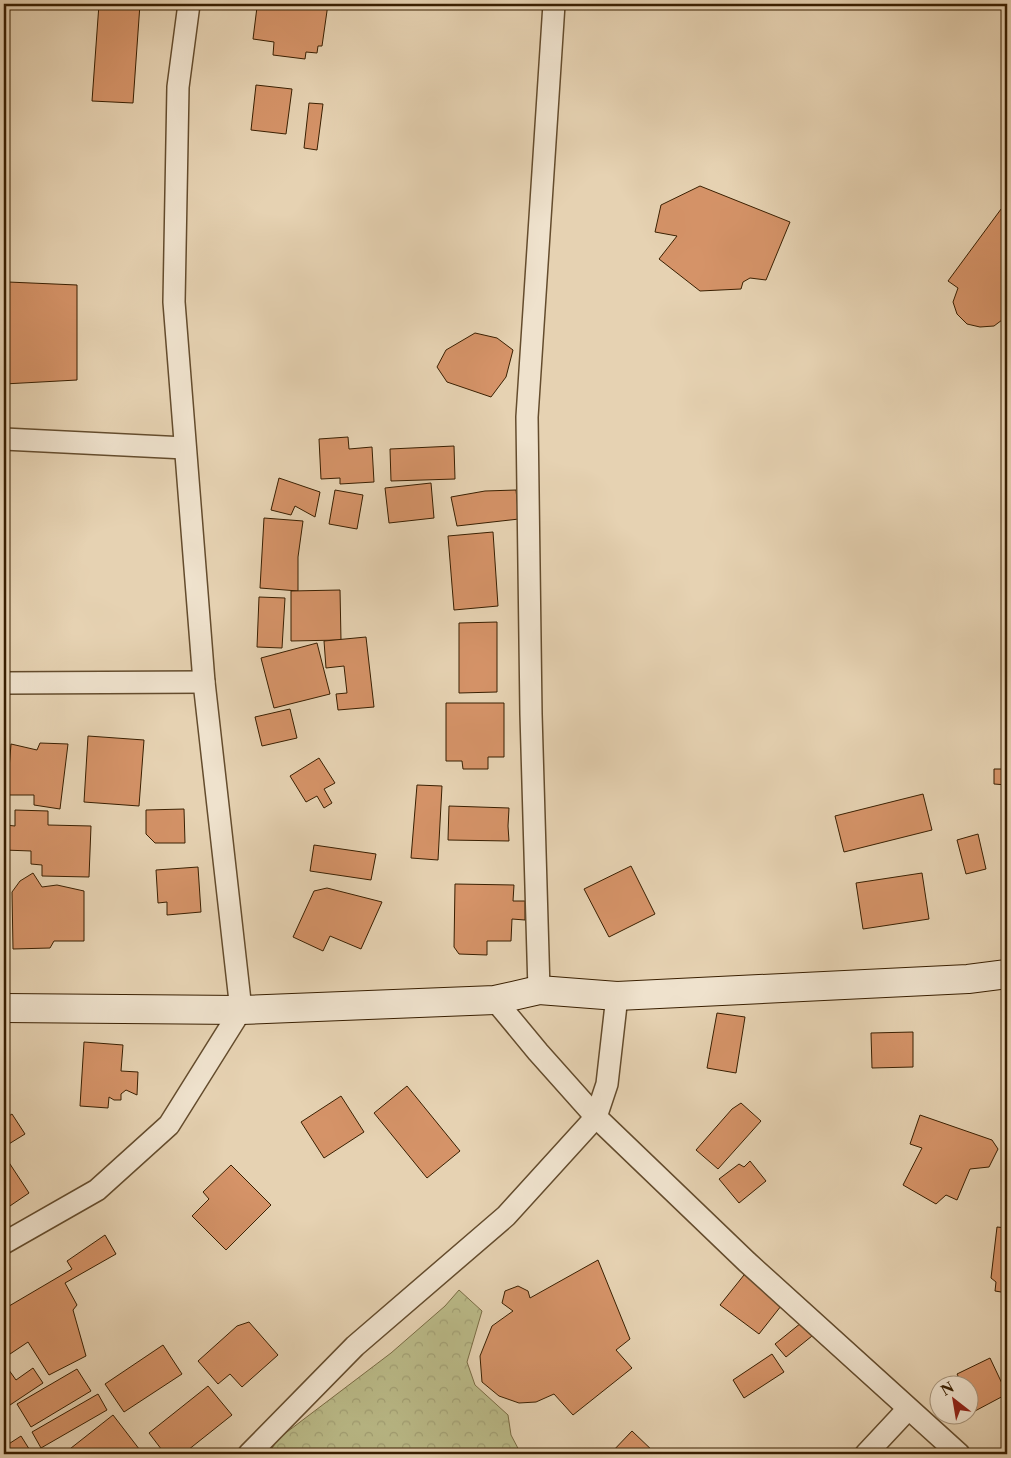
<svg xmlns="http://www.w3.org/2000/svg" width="1011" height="1458" viewBox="0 0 1011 1458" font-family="'Libre Caslon Text',serif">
	<defs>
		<pattern id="park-crowns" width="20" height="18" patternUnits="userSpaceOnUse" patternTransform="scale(1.25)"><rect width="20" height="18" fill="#baba88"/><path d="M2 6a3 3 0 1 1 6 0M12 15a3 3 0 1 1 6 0" fill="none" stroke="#a19f74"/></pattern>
	</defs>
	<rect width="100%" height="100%" fill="#e6d2b2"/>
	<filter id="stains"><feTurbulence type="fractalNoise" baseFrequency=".004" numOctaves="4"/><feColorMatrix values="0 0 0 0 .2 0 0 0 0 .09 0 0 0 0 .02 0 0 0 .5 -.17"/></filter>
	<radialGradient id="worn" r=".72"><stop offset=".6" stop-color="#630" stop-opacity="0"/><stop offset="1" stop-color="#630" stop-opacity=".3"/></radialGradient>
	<!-- park -->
	<path fill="url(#park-crowns)" stroke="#7a6c44" d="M459,1290L482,1311L467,1362L475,1385L508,1415L511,1435L521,1454H268L279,1438L391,1353L445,1306Z"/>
	<!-- building -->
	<g fill="#d59368" stroke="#391f01">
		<path d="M99,4H140L133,103L92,101Z"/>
		<path d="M273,4H328L322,46H318L317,53L306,52L305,59L273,55L274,42L253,39L257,7L273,9Z"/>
		<path d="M256,85L292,89L286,134L251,130Z"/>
		<path d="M309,103L323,104L317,150L304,148Z"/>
		<path d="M700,186L790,222L766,280L750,278L743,282L741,289L700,291L659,259L677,236L655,232L661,205Z"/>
		<path d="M1007,201V324L1002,320L994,326L980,327L967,324L957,314L953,302L958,288L948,281Z"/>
		<path d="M4,280L8,282L77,285V380L4,384Z"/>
		<path d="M475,333L497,338L513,350L506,377L491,397L447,382L437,367L446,350Z"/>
		<path d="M348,437L349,449L372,447L374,482L340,484V478L321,479L319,439Z"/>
		<path d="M454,446L455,479L391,481L390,449Z"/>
		<path d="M279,478L320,492L315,517L295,506L291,515L271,510Z"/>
		<path d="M431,483L434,518L389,523L385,488Z"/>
		<path d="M335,490L363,495L357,529L329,524Z"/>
		<path d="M516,490L519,519L457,526L451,497L485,491Z"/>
		<path d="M264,518L303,521L298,557V591L260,588Z"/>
		<path d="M493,532L498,606L454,610L448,536Z"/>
		<path d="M340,590L341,640L291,641V591Z"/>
		<path d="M259,597L285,598L282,648L257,647Z"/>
		<path d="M497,622V692L459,693V623Z"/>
		<path d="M366,637L374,707L338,710L336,694L347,693L344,666L326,668L324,641Z"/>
		<path d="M317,643L330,694L274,708L261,658Z"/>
		<path d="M446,703H504V757H488V769H463L462,761H446Z"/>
		<path d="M290,709L297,738L262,746L255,717Z"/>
		<path d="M88,736L144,740L139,806L84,802Z"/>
		<path d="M40,743L68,744L60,809L34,805V795H7L11,744L37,750Z"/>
		<path d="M319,758L335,783L324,789L332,803L324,808L317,796L306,802L290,776Z"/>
		<path d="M994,769H1007V785L994,784Z"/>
		<path d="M417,785L442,786L438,860L411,858Z"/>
		<path d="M923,794L932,830L844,852L835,816Z"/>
		<path d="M449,806L509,808L508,826L509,841L448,840Z"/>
		<path d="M184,809L185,843H155L146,834V810Z"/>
		<path d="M15,810L48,811V825L91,826L89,877L42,876V865L31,864V851L4,850L5,825L15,826Z"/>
		<path d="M978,834L986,869L966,874L957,840Z"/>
		<path d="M314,845L376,854L371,880L310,871Z"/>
		<path d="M631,866L655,914L609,937L584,889Z"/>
		<path d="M198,867L201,912L167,915V902L158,903L156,870Z"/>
		<path d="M33,873L42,887L57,885L84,891V941H54L50,948L13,949L12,892L20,881Z"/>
		<path d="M922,873L929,919L863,929L856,883Z"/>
		<path d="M455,884L514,885L513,901H525V920L512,919L511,941H487V955L459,954L454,947Z"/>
		<path d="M327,888L382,902L361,949L330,936L323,951L293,937L314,891Z"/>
		<path d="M717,1013L745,1017L736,1073L707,1068Z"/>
		<path d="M913,1032V1067L872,1068L871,1033Z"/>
		<path d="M84,1042L123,1045L121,1071L138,1072L137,1095L126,1090L121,1094V1100H114L109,1097L108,1108L80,1106Z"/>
		<path d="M407,1086L460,1151L427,1178L374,1113Z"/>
		<path d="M341,1096L364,1132L324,1158L301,1122Z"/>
		<path d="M741,1103L761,1121L718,1169L696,1150L732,1109Z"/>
		<path d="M12,1114L25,1134L4,1147V1119Z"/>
		<path d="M920,1115L992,1140L998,1149L989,1167L970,1169L957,1200L946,1195L936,1204L903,1185L922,1148L910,1144Z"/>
		<path d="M8,1161L29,1193L4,1210V1163Z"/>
		<path d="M750,1161L766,1181L739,1203L719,1179L739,1164L744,1167Z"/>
		<path d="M231,1165L271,1205L226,1250L192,1216L209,1199L203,1192Z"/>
		<path d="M997,1227L1007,1228V1293L995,1291L996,1282L991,1278Z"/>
		<path d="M105,1235L116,1254L65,1283L77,1305L73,1310L86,1356L49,1375L28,1342L4,1358V1309L72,1269L67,1261Z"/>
		<path d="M598,1260L630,1339L616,1350L632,1368L573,1415L554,1394L536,1402L519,1403L499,1396L482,1382L480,1356L492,1326L513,1311L502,1303L505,1291L518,1286L528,1291L530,1298Z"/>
		<path d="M744,1275L755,1277L768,1287L767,1295L781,1306L759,1334L720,1305Z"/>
		<path d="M249,1322L278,1355L242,1387L230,1374L218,1384L198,1361L237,1326Z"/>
		<path d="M801,1323L812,1336L786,1357L775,1344Z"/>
		<path d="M163,1345L182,1374L124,1412L105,1384Z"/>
		<path d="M772,1354L784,1372L744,1398L733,1380Z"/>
		<path d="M990,1358L1007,1394L975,1411L968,1397V1386H963L957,1374Z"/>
		<path d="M6,1366L16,1380L33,1368L43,1383L10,1405L4,1396V1367Z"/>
		<path d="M77,1369L91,1391L31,1427L17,1404Z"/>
		<path d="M208,1386L232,1415L183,1454H165L149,1433Z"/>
		<path d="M98,1394L107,1410L41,1448L32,1432Z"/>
		<path d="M113,1415L143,1454H68L66,1452Z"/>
		<path d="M632,1431L656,1454H610Z"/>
		<path d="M21,1436L31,1452L28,1454H4V1447Z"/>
	</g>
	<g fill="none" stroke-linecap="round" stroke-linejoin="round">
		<defs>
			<g id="street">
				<path d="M4,439L185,448"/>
				<path d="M4,683L204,682"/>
				<path d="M539,990L531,714L527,417L554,4"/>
				<path d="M495,1000L538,1052L596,1117L747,1262L959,1454"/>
				<path d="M4,1243L97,1190L169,1125L241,1010L204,682L174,302L178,87L189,4"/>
				<path d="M249,1454L355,1346L506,1216L596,1117L607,1084L617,996"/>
				<path d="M866,1454L908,1409"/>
			</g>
			<path id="secondary" d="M4,1008L241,1010L495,1000L539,990L617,996L968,979L1007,974"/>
		</defs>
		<!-- street casing -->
		<use href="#street" stroke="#644c2d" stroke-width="24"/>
		<!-- secondary casing -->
		<use href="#secondary" stroke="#391f01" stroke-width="30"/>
		<!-- street -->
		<use href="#street" stroke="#efe2cd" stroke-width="21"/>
		<!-- secondary -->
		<use href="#secondary" stroke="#efe2cd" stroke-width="28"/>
	</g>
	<!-- margin -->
	<rect width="1011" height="1458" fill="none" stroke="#e6d2b2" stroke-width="20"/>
	<rect x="5" y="5" width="1001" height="1448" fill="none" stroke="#391f01" stroke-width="2.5"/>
	<rect x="10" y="10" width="991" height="1438" fill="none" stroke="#391f01"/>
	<!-- north arrow -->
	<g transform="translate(954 1400) rotate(329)"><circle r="24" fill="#efe2cd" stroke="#a6947b"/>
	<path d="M0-4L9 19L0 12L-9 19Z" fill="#8f2418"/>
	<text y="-8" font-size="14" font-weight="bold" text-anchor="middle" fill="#391f01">N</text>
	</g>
	<rect width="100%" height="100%" filter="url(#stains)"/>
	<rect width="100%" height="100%" fill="url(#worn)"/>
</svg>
